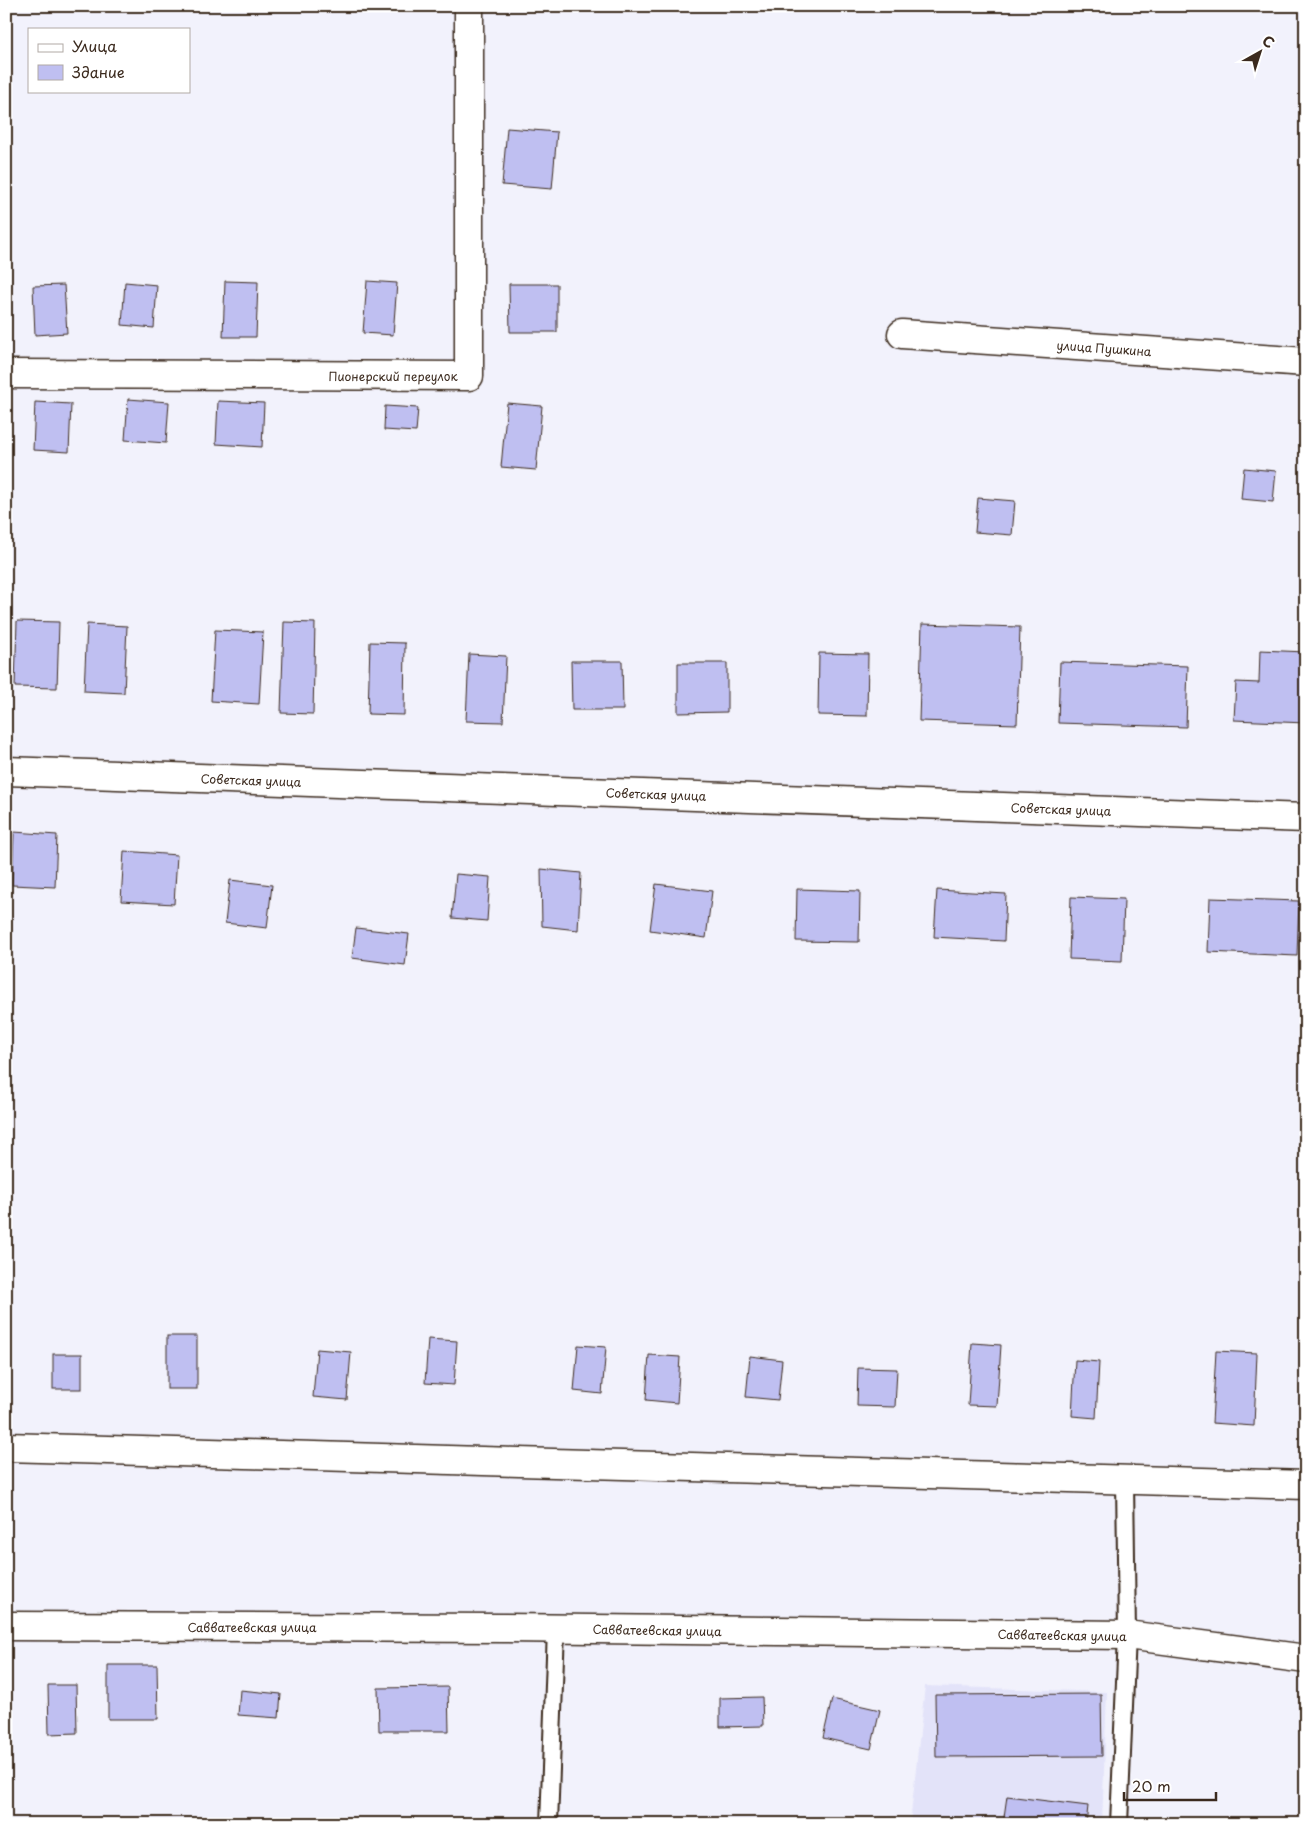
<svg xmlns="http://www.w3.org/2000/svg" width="1312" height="1830" viewBox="0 0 1312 1830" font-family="'Playpen Sans',sans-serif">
	<rect width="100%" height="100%" fill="#f2f2fc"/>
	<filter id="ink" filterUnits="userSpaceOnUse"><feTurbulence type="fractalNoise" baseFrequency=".02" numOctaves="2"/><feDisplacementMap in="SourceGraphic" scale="10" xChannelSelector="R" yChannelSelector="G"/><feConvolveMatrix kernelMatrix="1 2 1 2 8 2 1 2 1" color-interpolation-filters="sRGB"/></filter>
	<g filter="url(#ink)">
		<!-- built -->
		<path fill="#e3e3f9" d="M925,1686L1107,1692L1102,1824H910Z"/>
		<!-- building -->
		<g fill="#bfbff1" stroke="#3b2a1e">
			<path d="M507,128L557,132L552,189L502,185Z"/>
			<path d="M225,281L258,282L256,337H223Z"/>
			<path d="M367,281L397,283L393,335L363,333Z"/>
			<path d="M125,282L157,285L154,328L122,325Z"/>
			<path d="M509,284H557V332H510Z"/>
			<path d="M64,285L67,333L35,335L33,286Z"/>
			<path d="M128,399L169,402L166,443L125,440Z"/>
			<path d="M218,401L264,403L262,447L216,444Z"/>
			<path d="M35,402L71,404L69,452L33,450Z"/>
			<path d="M507,403L542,406L536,470L501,467Z"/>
			<path d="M385,406L418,408L416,432L384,430Z"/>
			<path d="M1244,468L1276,471L1273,502L1241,499Z"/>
			<path d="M978,498L1015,501L1012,535L975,532Z"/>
			<path d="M17,621L59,622L57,688L15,687Z"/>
			<path d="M284,622L315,623L313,714L281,713Z"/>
			<path d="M87,624L127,626L124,693L84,691Z"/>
			<path d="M922,624L1020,627L1017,724L919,721Z"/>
			<path d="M215,630L263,632L259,704L211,701Z"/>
			<path d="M370,642L405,643L404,715L368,714Z"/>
			<path d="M1260,650L1306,652V723L1234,720L1236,682L1259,683Z"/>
			<path d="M819,653L868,654L867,716L818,715Z"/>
			<path d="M469,654L506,656L503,722L466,721Z"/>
			<path d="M571,661H622L623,710H572Z"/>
			<path d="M1060,662L1188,666L1186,727L1058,723Z"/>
			<path d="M678,663H727V712L678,713Z"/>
			<path d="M14,832L57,835L55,887L12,885Z"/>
			<path d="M124,851L177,855L174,904L121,901Z"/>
			<path d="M541,869L581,873L578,930L542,926Z"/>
			<path d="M456,874L490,877L487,921L452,918Z"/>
			<path d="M230,880L272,885L267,928L225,923Z"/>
			<path d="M656,884L712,891L706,938L650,930Z"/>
			<path d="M797,889L860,891L859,942L796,941Z"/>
			<path d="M937,890L1006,894L1004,941L934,937Z"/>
			<path d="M1071,897L1124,899L1122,961L1069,959Z"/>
			<path d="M1210,898L1299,901L1297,956L1208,952Z"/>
			<path d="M356,928L409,934L405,965L352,958Z"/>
			<rect x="167" y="1336" width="30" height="53"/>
			<path d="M428,1339L457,1341L454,1385L425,1383Z"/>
			<path d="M972,1343L1001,1345L997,1406L968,1405Z"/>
			<path d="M578,1345L606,1347L602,1394L574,1391Z"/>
			<path d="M317,1349L351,1352L347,1400L313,1397Z"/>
			<path d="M1216,1351L1257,1353L1254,1426L1212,1423Z"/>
			<rect x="53" y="1354" width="29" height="35"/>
			<path d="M649,1355L680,1357L677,1403L646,1400Z"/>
			<path d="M750,1356L782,1360L778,1400L746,1397Z"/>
			<path d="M1075,1360L1099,1362L1096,1418L1072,1416Z"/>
			<path d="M858,1368L897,1369L895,1407L857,1406Z"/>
			<path d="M108,1665H157L158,1719H108Z"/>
			<path d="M48,1685H76L77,1733L49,1734Z"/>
			<path d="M448,1687L449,1731H379L378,1688Z"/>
			<path d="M240,1690L281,1694L279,1718L238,1715Z"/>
			<path d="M1101,1694L1102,1756L936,1757L935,1695Z"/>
			<path d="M762,1697L763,1726L720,1727V1698Z"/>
			<path d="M832,1699L880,1710L871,1749L823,1738Z"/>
			<path d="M1007,1796L1088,1806L1086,1824H1003Z"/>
		</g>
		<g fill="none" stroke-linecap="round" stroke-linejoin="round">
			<defs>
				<g id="lane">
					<path d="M549,1824L556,1629"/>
					<path d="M1119,1824L1127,1635L1125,1481"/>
				</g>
				<g id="street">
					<path d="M902,334L1306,362"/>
					<path d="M6,374L469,376V6"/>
					<path d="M6,771L1306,818"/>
					<path d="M6,1447L1306,1485"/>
					<path d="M6,1626L506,1628L1127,1635L1306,1659"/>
				</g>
			</defs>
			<!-- lane casing -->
			<use href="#lane" stroke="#3b2a1e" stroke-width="20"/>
			<!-- street casing -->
			<use href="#street" stroke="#3b2a1e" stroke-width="31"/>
			<!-- lane -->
			<use href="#lane" stroke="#fff" stroke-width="16"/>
			<!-- street -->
			<use href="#street" stroke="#fff" stroke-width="28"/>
		</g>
	</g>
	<g text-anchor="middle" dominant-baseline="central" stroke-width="4.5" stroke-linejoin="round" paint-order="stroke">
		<!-- street labels -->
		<g font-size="12" fill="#3b2a1e" stroke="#fff">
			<text transform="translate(1104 348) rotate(4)">улица Пушкина</text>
			<text x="393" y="376">Пионерский переулок</text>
			<text transform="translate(251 780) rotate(2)">Советская улица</text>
			<text transform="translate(656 794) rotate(2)">Советская улица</text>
			<text transform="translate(1061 809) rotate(2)">Советская улица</text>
			<text x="252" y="1627">Савватеевская улица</text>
			<text transform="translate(657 1630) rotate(1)">Савватеевская улица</text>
			<text transform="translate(1062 1635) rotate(1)">Савватеевская улица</text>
		</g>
	</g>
	<!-- margin -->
	<rect width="1312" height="1830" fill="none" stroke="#fff" stroke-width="25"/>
	<rect x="12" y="12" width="1287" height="1805" fill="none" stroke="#3b2a1e" stroke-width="2" filter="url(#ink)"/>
	<!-- legend -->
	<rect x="28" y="28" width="162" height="65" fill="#ffffff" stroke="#b1aaa5"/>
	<rect x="38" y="44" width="25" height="8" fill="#ffffff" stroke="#b1aaa5"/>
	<text x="72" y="52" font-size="15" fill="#3b2a1e">Улица</text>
	<rect x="38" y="65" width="25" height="15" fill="#bfbff1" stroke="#b1aaa5"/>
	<text x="72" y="78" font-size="15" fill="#3b2a1e">Здание</text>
	<!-- north arrow -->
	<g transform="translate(1260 52) rotate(39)" stroke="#ffffff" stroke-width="4" paint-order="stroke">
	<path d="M0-4L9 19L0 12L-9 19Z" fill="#3b2a1e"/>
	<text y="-8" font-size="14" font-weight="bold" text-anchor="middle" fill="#3b2a1e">С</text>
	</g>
	<!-- scale -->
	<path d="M1124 1792v8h92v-8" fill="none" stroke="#3b2a1e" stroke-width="2.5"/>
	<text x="1132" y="1792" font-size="15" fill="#3b2a1e" stroke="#ffffff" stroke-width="4" paint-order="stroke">20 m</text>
</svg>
